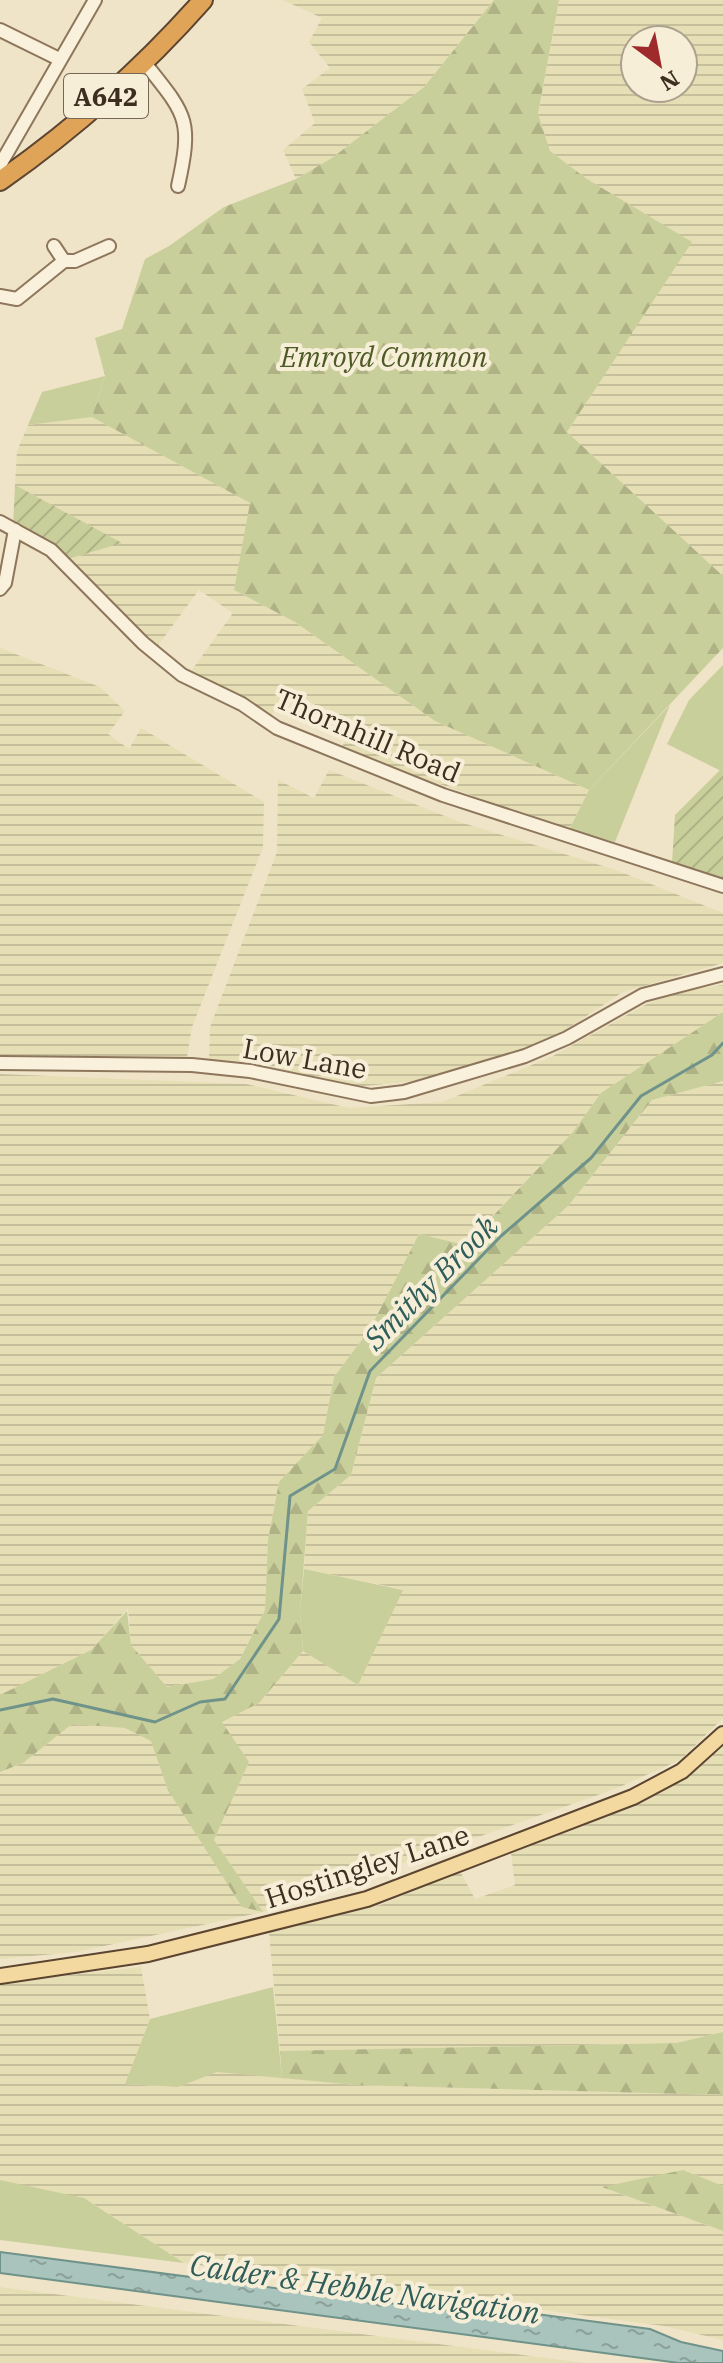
<svg xmlns="http://www.w3.org/2000/svg" width="723" height="2363" viewBox="0 0 723 2363" font-family="'IBM Plex Serif',serif">
	<defs>
		<pattern id="farmland-rules" width="6" height="5" patternUnits="userSpaceOnUse" patternTransform="scale(2)"><rect width="6" height="5" fill="#e6deb5"/><path d="M0 2.5h6" fill="none" stroke="#c6bf9b"/></pattern>
		<pattern id="forest-firs" width="22" height="20" patternUnits="userSpaceOnUse" patternTransform="scale(2)"><rect width="22" height="20" fill="#c9cf9b"/><path d="M5 1l3.5 6h-7zM16 11l3.5 6h-7z" fill="#aeb285"/></pattern>
		<pattern id="garden-furrows" width="10" height="10" patternUnits="userSpaceOnUse" patternTransform="scale(2)"><rect width="10" height="10" fill="#c9cf9b"/><path d="M-1 1l2-2M0 10L10 0M9 11l2-2" fill="none" stroke="#aeb285"/></pattern>
		<pattern id="water-ripples" width="26" height="14" patternUnits="userSpaceOnUse" patternTransform="scale(2)"><rect width="26" height="14" fill="#a9c4bc"/><path d="M2 4q2-2 4 0t4 0M15 11q2-2 4 0t4 0" fill="none" stroke="#8ba098"/></pattern>
	</defs>
	<rect width="100%" height="100%" fill="#f0e4c8"/>
	<!-- farmland -->
	<g fill="url(#farmland-rules)" fill-rule="evenodd">
		<path d="M283,0H494L424,87L332,158L296,179L283,150L315,123L302,89L330,68L309,42L322,18Z"/>
		<path d="M559,0H723V576L567,432L691,242L587,179L550,151L538,115ZM635,40H683V88H635Z"/>
		<path d="M92,417L251,503L234,590L295,622L435,721L589,790L569,830L341,749L349,733L314,704L288,693L266,721L189,674L233,613L199,590L156,648L68,559L121,543L15,485L17,451L28,425Z"/>
		<path d="M0,648L100,687L125,711L108,734L129,749L141,728L264,802L263,847L192,1027L186,1064L0,1058Z"/>
		<path d="M329,770L460,822L616,870L723,913V963L623,992L548,1041L439,1079L353,1087L250,1061L209,1062L210,1027L277,852L278,780L314,798Z"/>
		<path d="M723,985V1012L601,1093L573,1132L464,1245L419,1234L370,1329L334,1377L323,1435L279,1482L268,1540L265,1610L240,1659L213,1679L167,1687L131,1645L128,1608L91,1650L0,1695V1074L246,1084L349,1108L442,1102L551,1057L645,1005L675,992Z"/>
		<path d="M723,1081V1718L680,1760L615,1789L289,1903L263,1912L76,1952L0,1959V1772L23,1763L72,1724L125,1728L152,1741L168,1790L262,1911L214,1840L249,1762L221,1722L259,1703L303,1651L358,1685L402,1589L304,1569L308,1511L351,1475L376,1378L568,1206L652,1100Z"/>
		<path d="M723,1746V2032L676,2043L280,2051L269,1933L383,1904L460,1871L475,1899L515,1885L511,1853L662,1791Z"/>
		<path d="M141,1967L150,2019L125,2084L178,2087L217,2071L355,2085L723,2095V2186L683,2170L604,2188L723,2231V2340L664,2326L184,2263L89,2201L0,2181V1983Z"/>
		<path d="M0,2287L292,2325L585,2363H0Z"/>
	</g>
	<!-- grass -->
	<g fill="#c9cf9b">
		<path d="M105,376L92,417L28,425L42,392Z"/>
		<path d="M723,665V772L667,744L689,700Z"/>
		<path d="M670,705L615,842L569,830L589,790Z"/>
		<path d="M304,1569L403,1590L358,1685L303,1651L300,1613Z"/>
		<path d="M273,1987L282,2078L217,2072L178,2087L125,2084L150,2019Z"/>
		<path d="M0,2180L84,2198L184,2263L0,2240Z"/>
	</g>
	<!-- forest -->
	<g fill="url(#forest-firs)">
		<path d="M494,0H559L538,114L550,151L587,179L692,242L567,432L723,576V648L589,790L435,721L295,622L234,590L250,503L92,417L105,376L95,338L122,329L145,259L169,246L224,207L296,179L332,158L424,87Z"/>
		<path d="M723,1012V1081L652,1100L568,1206L376,1378L351,1475L308,1511L300,1613L303,1651L259,1703L222,1722L249,1762L214,1840L263,1912L242,1907L168,1790L151,1741L125,1728L72,1724L23,1763L0,1772V1695L91,1650L127,1611L131,1645L167,1687L213,1679L240,1659L265,1610L268,1540L279,1482L323,1435L334,1377L370,1329L419,1234L465,1245L573,1132L601,1093Z"/>
		<path d="M723,2032V2095L355,2085L282,2078L280,2051L676,2043Z"/>
		<path d="M683,2170L723,2186V2231L602,2187Z"/>
	</g>
	<!-- garden -->
	<g fill="url(#garden-furrows)">
		<path d="M15,485L122,543L68,559L13,525Z"/>
		<path d="M720,770L723,772V880L672,863L675,815Z"/>
	</g>
	<!-- water -->
	<path fill="url(#water-ripples)" stroke="#6f938a" stroke-width="2" d="M0,2252L434,2309L454,2311L460,2304L650,2329L681,2342L723,2351V2363H679L0,2273Z"/>
	<g fill="none" stroke-linecap="round" stroke-linejoin="round">
		<!-- stream -->
		<path stroke="#6f938a" stroke-width="3" d="M0,1710L53,1699L155,1722L200,1702L225,1699L279,1619L290,1496L335,1469L370,1371L501,1236L591,1158L641,1096L712,1055L723,1043"/>
		<defs>
			<g id="minor">
				<path d="M0,30L59,59"/>
				<path d="M144,62C186,115 193,118 178,186"/>
				<path d="M0,165L95,0"/>
				<path d="M54,246L64,261"/>
				<path d="M0,296L17,299L64,261H75L109,246"/>
				<path d="M0,522L51,550L143,643L182,675L242,704L277,728L443,795L723,886"/>
				<path d="M0,589L5,583L15,530"/>
				<path d="M0,1063L192,1065L250,1071L371,1096L404,1092L525,1056L567,1038L643,995L723,974"/>
			</g>
			<path id="major" d="M0,1976L148,1954L367,1899L633,1797L682,1771L723,1734"/>
			<path id="highway" d="M0,181C74,129 143,68 203,0"/>
		</defs>
		<!-- minor casing -->
		<use href="#minor" stroke="#8d765c" stroke-width="16"/>
		<!-- major casing -->
		<use href="#major" stroke="#5b4430" stroke-width="18"/>
		<!-- highway casing -->
		<use href="#highway" stroke="#5b4430" stroke-width="22"/>
		<!-- minor -->
		<use href="#minor" stroke="#faf1dc" stroke-width="12"/>
		<!-- major -->
		<use href="#major" stroke="#f3d9a0" stroke-width="14"/>
		<!-- highway -->
		<use href="#highway" stroke="#e0a458" stroke-width="18"/>
	</g>
	<g text-anchor="middle" dominant-baseline="central" stroke-width="8" stroke-linejoin="round" paint-order="stroke">
		<!-- shield labels -->
		<rect fill="#f7eed8" stroke="#756857" stroke-width="2" x="64" y="74" width="84" height="44" rx="6"/>
		<g font-size="26" font-weight="bold" fill="#3d2e20">
			<text x="106" y="96">A642</text>
		</g>
		<!-- park labels -->
		<g font-size="28" font-style="italic" fill="#4d5a26" stroke="#f7eed8">
			<text x="384" y="356">Emroyd Common</text>
		</g>
		<!-- street labels -->
		<g font-size="28" fill="#3d2e20" stroke="#f7eed8">
			<text transform="translate(368 735) rotate(23)">Thornhill Road</text>
			<text transform="translate(305 1058) rotate(10)">Low Lane</text>
			<text transform="translate(367 1866) rotate(-18)">Hostingley Lane</text>
		</g>
		<!-- water labels -->
		<g font-size="30" font-style="italic" fill="#2f5d5a" stroke="#f7eed8">
			<text transform="translate(430 1282) rotate(-45)">Smithy Brook</text>
			<text transform="translate(365 2288) rotate(8)">Calder &amp; Hebble Navigation</text>
		</g>
	</g>
	<!-- north arrow -->
	<g transform="translate(659 64) rotate(148)"><circle r="38" fill="#f7eed8" stroke="#ada18e" stroke-width="2"/>
	<path d="M0-6L14 30L0 20L-14 30Z" fill="#9e2a2b"/>
	<text y="-12" font-size="22" font-weight="bold" text-anchor="middle" fill="#3d2e20">N</text>
	</g>
</svg>
